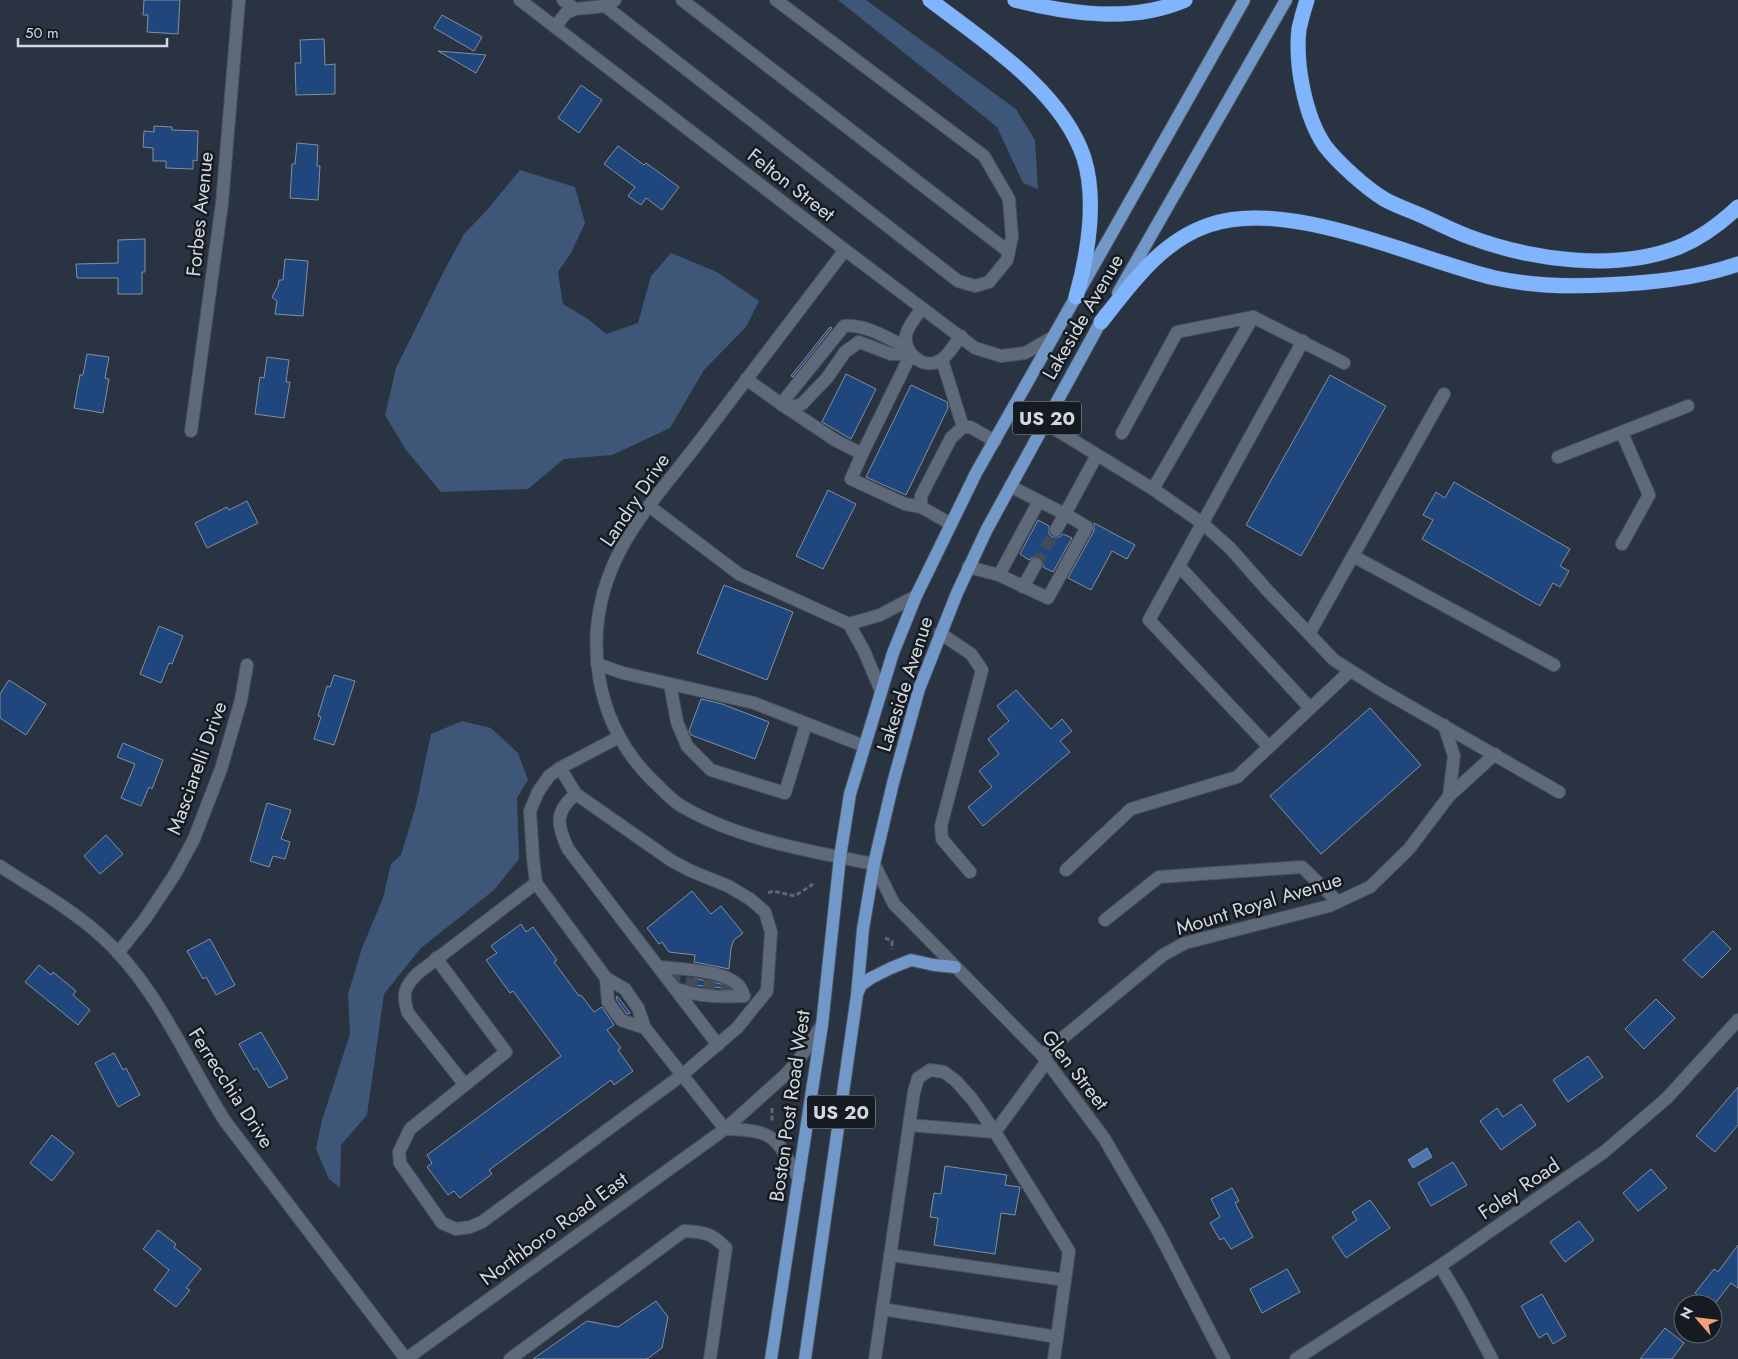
<svg xmlns="http://www.w3.org/2000/svg" width="1738" height="1359" viewBox="0 0 1738 1359" font-family="Jost,sans-serif">
	<rect width="100%" height="100%" fill="#293341"/>
	<!-- green -->
	<g fill="#3e5677">
		<path d="M838,0H866L1016,109L1035,140L1038,189L1023,183L997,127Z"/>
		<path d="M520,170L575,187L585,223L571,253L558,272L563,304L588,319L606,334L638,323L651,276L671,253L717,272L759,301L746,327L704,370L670,428L612,455L564,459L528,489L441,492L406,450L385,415L396,368L444,271L464,234L487,210Z"/>
		<path d="M462,721L491,728L518,753L528,780L517,798L519,859L494,890L421,948L384,994L367,1115L341,1145L340,1188L329,1179L316,1149L322,1120L350,1034L348,994L362,948L383,898L391,864L401,855L416,805L431,734Z"/>
	</g>
	<!-- water -->
	<path fill="#4d76b0" stroke="#7593bf" d="M1427,1148L1432,1157L1413,1168L1408,1160Z"/>
	<!-- building -->
	<g fill="#1f477d" stroke="#838fa0">
		<path d="M144,0H180L178,34L147,32L148,15H143Z"/>
		<path d="M442,15L482,37L474,51L434,28Z"/>
		<path d="M324,39L325,65L335,64V94L296,95L295,63H301L300,40Z"/>
		<path d="M438,51L486,55L476,73Z"/>
		<path d="M581,85L602,100L579,133L558,118Z"/>
		<path d="M154,126L172,127V130L198,131L197,161L193,160V169L166,168V161H153V148L143,147L144,131L154,132Z"/>
		<path d="M297,143L318,145L317,166H320L318,200L290,198L292,164H295Z"/>
		<path d="M618,146L644,165L646,163L679,187L662,210L646,198L641,205L628,196L635,187L604,164Z"/>
		<path d="M145,239V272H142V294H118V278H77L76,264L118,263V240Z"/>
		<path d="M285,259L308,261L303,316L275,314L277,301L272,297L278,286L279,280H283Z"/>
		<path d="M830,327L832,328L793,377L791,376Z"/>
		<path d="M87,354L109,357L105,378L109,379L103,413L74,408L80,375H83Z"/>
		<path d="M267,357L289,360L286,382H290L284,418L255,414L260,377L264,378Z"/>
		<path d="M846,374L876,389L851,439L822,422Z"/>
		<path d="M1330,375L1386,406L1301,556L1246,525Z"/>
		<path d="M911,385L947,402L948,408L906,495L866,477Z"/>
		<path d="M1454,482L1570,549L1560,566L1569,571L1560,587L1553,583L1540,606L1422,539L1433,520L1423,515L1436,492L1445,498Z"/>
		<path d="M828,490L856,504L823,569L796,556Z"/>
		<path d="M247,501L258,523L207,548L195,523L227,507L229,510Z"/>
		<path d="M1038,520L1049,526V534L1052,537H1060L1063,534L1072,538L1053,572L1043,567V560L1040,557L1035,556L1029,560L1020,554Z"/>
		<path d="M1094,523L1135,545L1127,559L1112,551L1091,590L1068,578L1094,531Z"/>
		<path d="M724,585L793,612L767,680L697,653Z"/>
		<path d="M159,626L183,636L172,664L169,663L161,683L140,674Z"/>
		<path d="M334,675L355,681L334,745L314,739L321,717L318,716L327,686L330,687Z"/>
		<path d="M9,680L46,704L26,735L0,718V694Z"/>
		<path d="M1016,690L1051,729L1062,719L1072,731L1060,741L1070,752L983,826L968,807L992,787L979,771L999,754L988,739L1009,721L997,706Z"/>
		<path d="M701,699L722,704L769,722L755,759L691,735L689,731Z"/>
		<path d="M1370,708L1421,765L1321,854L1270,796Z"/>
		<path d="M123,743L163,760L152,789L149,787L141,806L121,798L135,764L117,757Z"/>
		<path d="M267,803L291,810L281,839L290,842L285,859L273,856L269,867L250,861Z"/>
		<path d="M106,835L123,854L100,874L84,856Z"/>
		<path d="M692,891L711,914L721,906L743,933L734,940L731,948L729,969L694,962L695,955L669,952L662,942L659,944L647,928Z"/>
		<path d="M521,924L526,932L533,927L557,960L554,962L579,996L581,995L594,1012L602,1007L614,1025L607,1030L621,1048L618,1050L633,1071L614,1085L611,1080L489,1170L492,1174L460,1198L454,1191L448,1195L427,1167L432,1163L427,1155L561,1056L513,991L510,993L486,960L497,953L491,946Z"/>
		<path d="M1713,931L1731,949L1702,978L1683,960Z"/>
		<path d="M210,939L235,985L216,995L206,977L203,979L187,951Z"/>
		<path d="M39,965L51,975L53,972L76,991L73,995L90,1010L78,1025L25,982Z"/>
		<path d="M693,978L721,984L724,986V988L692,985Z"/>
		<path d="M617,996L630,1013L629,1014L626,1013L616,999Z"/>
		<path d="M1656,999L1675,1018L1644,1049L1625,1029Z"/>
		<path d="M261,1032L288,1078L269,1088L257,1068L254,1070L239,1044Z"/>
		<path d="M114,1053L123,1070L126,1068L140,1095L118,1107L95,1063Z"/>
		<path d="M1588,1056L1603,1077L1568,1102L1553,1080Z"/>
		<path d="M1738,1087V1125L1715,1152L1696,1136Z"/>
		<path d="M1521,1104L1536,1125L1501,1150L1480,1121L1497,1108L1503,1117Z"/>
		<path d="M52,1135L74,1153L52,1181L30,1163Z"/>
		<path d="M1453,1162L1467,1185L1431,1206L1418,1183Z"/>
		<path d="M945,1166L1007,1175L1005,1185L1020,1187L1015,1215L1001,1213L995,1254L934,1245L938,1218L930,1217L934,1193L941,1194Z"/>
		<path d="M1651,1169L1667,1188L1638,1211L1623,1193Z"/>
		<path d="M1232,1188L1239,1201L1235,1203L1253,1237L1231,1249L1224,1238L1220,1240L1210,1223L1220,1217L1211,1199Z"/>
		<path d="M1370,1200L1390,1228L1346,1258L1332,1237L1357,1220L1352,1212Z"/>
		<path d="M1579,1221L1594,1240L1565,1262L1550,1242Z"/>
		<path d="M158,1230L176,1244L174,1247L201,1269L186,1288L190,1290L176,1307L154,1290L169,1270L143,1249Z"/>
		<path d="M1738,1245V1288L1731,1283L1713,1306V1304H1710L1695,1293L1714,1269L1718,1272Z"/>
		<path d="M1287,1269L1300,1292L1262,1313L1250,1289Z"/>
		<path d="M1542,1294L1566,1336L1553,1344L1547,1333L1539,1338L1521,1306Z"/>
		<path d="M656,1301L668,1317L662,1348L647,1359H533L587,1321L618,1327Z"/>
		<path d="M1665,1328L1684,1343L1672,1359H1640Z"/>
	</g>
	<g fill="none" stroke-linecap="round" stroke-linejoin="round">
		<!-- minor-tunnel -->
		<g stroke="#424c59" stroke-width="12" stroke-dasharray="12 6" stroke-linecap="butt">
			<path d="M1036,564L1056,530"/>
			<path d="M668,978L692,984L724,988L744,996L756,1007"/>
		</g>
		<defs>
			<g id="minor">
				<path d="M520,0L845,250L975,348L1001,356L1025,353L1053,337"/>
				<path d="M563,0L575,9"/>
				<path d="M682,0L1009,252"/>
				<path d="M605,6L958,281L975,286L989,282L1007,260L1012,237L1009,199L984,156L776,0"/>
				<path d="M555,27L566,13L575,9L605,6L615,0"/>
				<path d="M845,250C795,316 745,381 695,447C668,482 633,521 615,561C581,636 594,723 653,781C663,790 672,801 683,807C740,840 810,851 874,864L894,904L1042,1055L1104,1138L1158,1231L1224,1359"/>
				<path d="M922,308C917,316 908,325 906,335C903,353 924,371 941,360C949,355 955,343 961,336"/>
				<path d="M942,360L963,427"/>
				<path d="M746,379L787,408L802,404L827,378L845,352L859,342L891,354H911L862,454"/>
				<path d="M781,404L844,326C866,324 887,338 906,347"/>
				<path d="M787,408L835,440L862,454L851,479L905,504L921,507"/>
				<path d="M1045,423L1153,489L1202,523L1230,548L1267,590L1334,660L1378,688L1559,792"/>
				<path d="M191,431L222,203L239,0"/>
				<path d="M1122,433L1177,332L1253,317L1344,363"/>
				<path d="M1622,433L1649,495L1622,544"/>
				<path d="M1558,457L1688,406"/>
				<path d="M1153,489L1253,317"/>
				<path d="M1039,501L1065,514L1097,455"/>
				<path d="M649,506L739,574L849,624L864,651L881,691"/>
				<path d="M951,524L921,507V496L951,438L963,427H970L995,441"/>
				<path d="M1353,556L1554,665"/>
				<path d="M1179,566L1310,708"/>
				<path d="M968,567L999,575L1039,501L1010,486"/>
				<path d="M999,575L1048,598L1087,527L1065,514L1056,530"/>
				<path d="M1023,587L1036,564"/>
				<path d="M849,624L880,615L916,596"/>
				<path d="M940,633L971,654L982,670L941,826L942,839L970,872"/>
				<path d="M1309,634L1444,394"/>
				<path d="M597,664L623,673L754,703L864,746"/>
				<path d="M670,684L677,722L687,746L711,770L785,793L806,724"/>
				<path d="M1444,725L1454,756L1449,796"/>
				<path d="M619,737L560,768L549,776L538,792L530,811L533,858L536,883L606,978L625,989L638,1008L645,1028L725,1129"/>
				<path d="M1269,747L1149,620L1303,341"/>
				<path d="M576,794C554,812 557,825 568,849L718,1045"/>
				<path d="M0,866C33,888 70,908 100,935C156,984 186,1060 225,1121L406,1359"/>
				<path d="M1066,870L1131,809L1237,777L1350,671"/>
				<path d="M1105,920L1159,877L1302,867L1338,902"/>
				<path d="M118,953L145,919L175,874L194,839L221,769L241,700L247,665"/>
				<path d="M436,958L506,1052L410,1129L399,1152L400,1163L442,1223L456,1229L470,1227L482,1222L682,1075L737,1028L767,991L771,932L765,912L750,899L728,886L691,871L672,861L576,794L560,768"/>
				<path d="M660,967C680,969 725,970 739,986C741,988 743,993 744,996C721,997 699,997 677,989"/>
				<path d="M606,978L608,1002L621,1020L645,1028"/>
				<path d="M1042,1055L1163,955L1185,943L1329,906L1370,887L1409,849L1449,796L1495,754"/>
				<path d="M465,1085L408,1013C402,995 404,987 417,974L536,883"/>
				<path d="M909,1125L995,1132"/>
				<path d="M725,1129C775,1130 776,1137 799,1179"/>
				<path d="M995,1132L1047,1061"/>
				<path d="M890,1255L1065,1280"/>
				<path d="M1440,1266L1461,1301L1492,1359"/>
				<path d="M882,1309L1057,1337"/>
				<path d="M406,1359L725,1129L784,1076L798,1061L822,1025"/>
				<path d="M510,1359L684,1231C704,1232 712,1233 726,1248L710,1359"/>
				<path d="M875,1359L914,1092L918,1078L930,1070L944,1072L956,1081L972,1099L995,1132L1069,1251L1054,1359"/>
				<path d="M1296,1359L1440,1266L1604,1152L1667,1098L1738,1020"/>
			</g>
			<g id="major">
				<path d="M1118,293L1286,0"/>
				<path d="M858,992L861,985L871,978L891,968L911,960L934,965L955,967"/>
				<path d="M771,1359L822,1025L840,857L850,794L893,653L916,596L976,473L1244,0"/>
				<path d="M805,1359L857,995L863,929L874,864L893,783L919,689L957,593L987,529L1105,314"/>
			</g>
			<g id="highway">
				<path d="M930,0C984,41 1062,91 1084,158C1097,200 1088,255 1076,297"/>
				<path d="M1015,0C1069,14 1132,23 1185,0"/>
				<path d="M1307,0C1304,9 1301,20 1299,29C1295,64 1305,117 1325,146C1338,163 1366,188 1384,199C1398,207 1415,212 1429,219C1442,225 1454,231 1467,236C1530,260 1615,272 1679,247C1701,238 1721,223 1738,207"/>
				<path d="M1101,322C1131,284 1161,241 1209,225C1288,197 1415,259 1495,278C1532,286 1567,287 1604,285C1650,283 1694,279 1738,264"/>
			</g>
		</defs>
		<!-- minor casing -->
		<use href="#minor" stroke="#47505c" stroke-width="14"/>
		<!-- major casing -->
		<use href="#major" stroke="#47505c" stroke-width="14"/>
		<!-- highway casing -->
		<use href="#highway" stroke="#47505c" stroke-width="16"/>
		<!-- path -->
		<g stroke="#5e6673" stroke-width="3" stroke-dasharray="5 2.5" stroke-linecap="butt">
			<path d="M768,893L773,891L795,896L813,884"/>
			<path d="M885,938L892,941V949"/>
			<path d="M772,1108V1121"/>
		</g>
		<!-- minor -->
		<use href="#minor" stroke="#5e6a7a" stroke-width="12"/>
		<!-- major -->
		<use href="#major" stroke="#7297c9" stroke-width="12"/>
		<!-- highway -->
		<use href="#highway" stroke="#80b5fe" stroke-width="15"/>
	</g>
	<g text-anchor="middle" dominant-baseline="central" stroke-width="5" stroke-linejoin="round" paint-order="stroke">
		<!-- shield labels -->
		<g fill="#161a21" stroke="#9a9fa8" stroke-width="1">
			<rect x="1013" y="401.5" width="68" height="33" rx="4"/>
			<rect x="807" y="1095.5" width="68" height="33" rx="4"/>
		</g>
		<g font-size="19" font-weight="bold" fill="#d2d8e2">
			<text x="1047" y="418">US 20</text>
			<text x="841" y="1112">US 20</text>
		</g>
		<!-- street labels -->
		<g font-size="20" fill="#d2d8e2" stroke="#161a21">
			<text transform="translate(791 185) rotate(38)">Felton Street</text>
			<text transform="translate(200 214) rotate(-84)">Forbes Avenue</text>
			<text transform="translate(1083 317) rotate(-60)">Lakeside Avenue</text>
			<text transform="translate(635 500) rotate(-56)">Landry Drive</text>
			<text transform="translate(905 684) rotate(-72)">Lakeside Avenue</text>
			<text transform="translate(197 768) rotate(-70)">Masciarelli Drive</text>
			<text transform="translate(1259 904) rotate(-17)">Mount Royal Avenue</text>
			<text transform="translate(1075 1070) rotate(52)">Glen Street</text>
			<text transform="translate(231 1088) rotate(57)">Ferrecchia Drive</text>
			<text transform="translate(790 1106) rotate(-82)">Boston Post Road West</text>
			<text transform="translate(1519 1189) rotate(-34)">Foley Road</text>
			<text transform="translate(554 1229) rotate(-36)">Northboro Road East</text>
		</g>
	</g>
	<!-- north arrow -->
	<g transform="translate(1698 1319) rotate(298)"><circle r="24" fill="#161a21" stroke="#61666e"/>
	<path d="M0-4L9 19L0 12L-9 19Z" fill="#f1a27b"/>
	<text y="-8" font-size="14" font-weight="bold" text-anchor="middle" fill="#d2d8e2">N</text>
	</g>
	<!-- scale -->
	<path d="M18 38v8h149v-8" fill="none" stroke="#d2d8e2" stroke-width="2.5"/>
	<text x="25" y="38" font-size="15" fill="#d2d8e2" stroke="#161a21" stroke-width="4" paint-order="stroke">50 m</text>
</svg>
